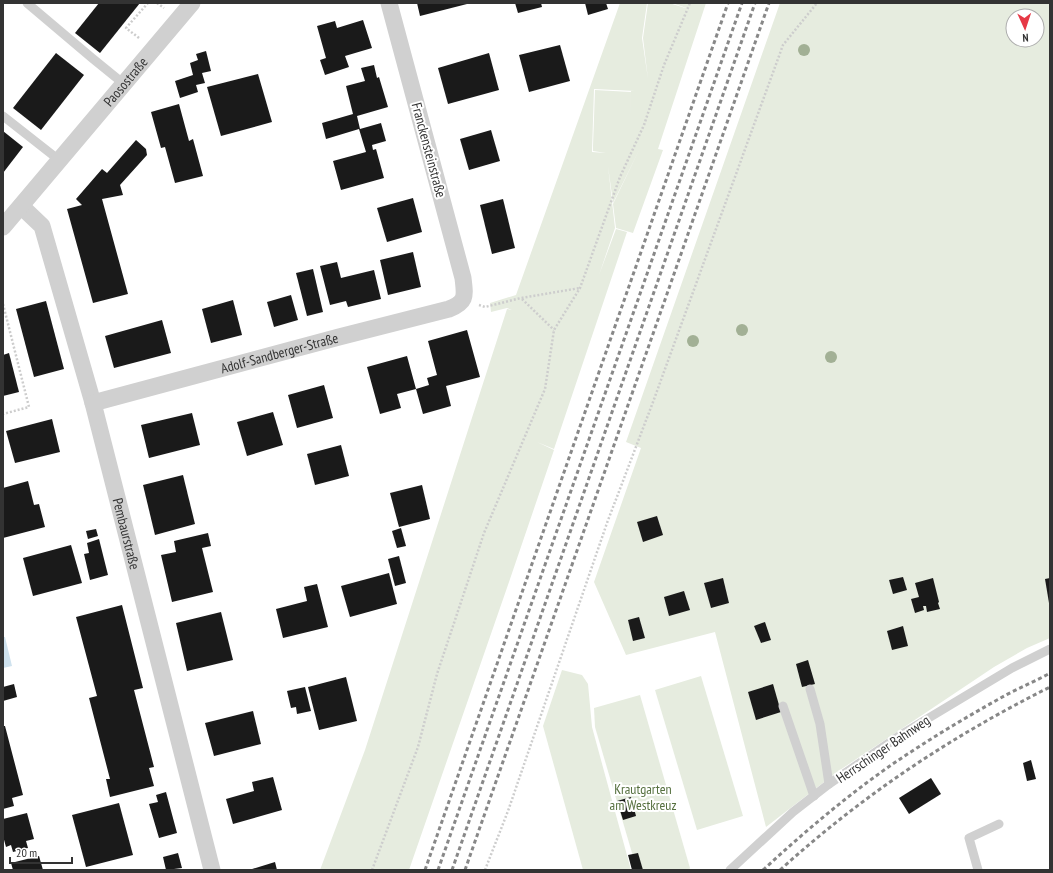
<svg xmlns="http://www.w3.org/2000/svg" width="1053" height="873" viewBox="0 0 1053 873" font-family="'PT Sans Narrow',sans-serif">
	<rect width="100%" height="100%" fill="#fff"/>
	<!-- green -->
	<g fill="#e6ecdf" fill-rule="evenodd">
		<path d="M620,3H647L642,38L648,79L643,38L648,3H669L692,10L672,3H706L658,149L663,150L633,233L616,228L613,204L641,146L613,203L608,166L615,228L599,275L616,229L627,232L554,449L537,442L554,450L509,582L477,573L509,582L409,870H320L365,750L507,309L512,310L507,308L491,312L490,303L516,295ZM594,89L635,91H631L629,135L631,92L595,90L593,146L629,147L593,146V151L606,153L592,152Z"/>
		<path d="M780,3H1050V638L1027,648L994,667L837,772L766,827L715,632L626,655L594,582L641,448L626,442ZM1013,16H1037V40H1013Z"/>
		<path d="M562,670L582,675L588,684L592,727L631,870H583L543,726Z"/>
		<path d="M701,676L743,816L697,830L655,690Z"/>
		<path d="M640,695L690,868L689,870H637L595,727L594,708Z"/>
	</g>
	<!-- water -->
	<path fill="#cfe2ee" d="M3,637H5L12,666L3,668Z"/>
	<!-- building -->
	<g fill="#1a1a1a">
		<path d="M99,3H140L100,53L75,33Z"/>
		<path d="M417,3H467V4L420,16Z"/>
		<path d="M515,3H541L542,7L518,13Z"/>
		<path d="M585,3H606L608,9L588,15Z"/>
		<path d="M363,20L372,48L345,56L349,67L325,75L320,60L326,58L317,26L335,21L337,28Z"/>
		<path d="M560,45L570,81L529,92L519,55Z"/>
		<path d="M206,51L211,71L202,73L205,83L196,85L198,92L180,98L175,81L193,75L190,63L198,60L196,54Z"/>
		<path d="M56,53L84,75L41,130L13,108Z"/>
		<path d="M489,53L499,90L448,104L438,68Z"/>
		<path d="M374,65L377,78L379,77L388,107L357,116L360,129L381,123L386,141L372,145L373,150L376,149L384,178L341,190L333,161L366,152L359,129L326,139L322,123L353,114L346,86L365,81L361,68Z"/>
		<path d="M258,74L272,122L221,136L207,87Z"/>
		<path d="M179,104L189,141L193,139L203,176L175,183L165,147L161,148L151,112Z"/>
		<path d="M491,130L500,161L469,170L460,139Z"/>
		<path d="M3,131L23,147L3,173Z"/>
		<path d="M136,140L146,149L147,155L120,185L123,195L102,199L128,294L93,303L67,209L82,205L76,199L102,169L107,173Z"/>
		<path d="M413,198L422,232L387,242L377,208Z"/>
		<path d="M503,199L515,248L492,254L480,205Z"/>
		<path d="M413,252L421,287L388,295L380,260Z"/>
		<path d="M337,262L341,278L374,270L381,299L348,307L346,301L330,305L320,266Z"/>
		<path d="M313,269L323,312L307,316L296,273Z"/>
		<path d="M291,295L298,320L274,327L267,302Z"/>
		<path d="M233,300L242,335L211,343L202,309Z"/>
		<path d="M46,301L64,369L34,377L16,309Z"/>
		<path d="M162,320L171,353L114,368L105,336Z"/>
		<path d="M467,330L480,377L446,386L451,406L423,414L416,389L429,385L427,378L437,375L428,341Z"/>
		<path d="M9,353L19,392L3,396V355Z"/>
		<path d="M407,356L416,389L397,394L401,408L380,414L367,367Z"/>
		<path d="M324,385L333,418L297,428L288,395Z"/>
		<path d="M273,412L283,445L247,456L237,422Z"/>
		<path d="M192,413L200,445L149,458L141,425Z"/>
		<path d="M52,419L60,452L15,463L6,431Z"/>
		<path d="M341,445L349,476L315,485L307,454Z"/>
		<path d="M183,475L195,524L155,535L143,485Z"/>
		<path d="M28,481L34,505L39,504L45,527L3,538V488Z"/>
		<path d="M422,485L430,519L399,527L390,493Z"/>
		<path d="M657,516L663,535L643,542L637,522Z"/>
		<path d="M401,528L406,546L397,548L392,531Z"/>
		<path d="M96,529L98,536L88,539L86,531Z"/>
		<path d="M208,533L211,546L202,548L213,592L172,602L161,555L176,552L174,541Z"/>
		<path d="M99,539L108,575L90,580L84,554L89,553L87,543Z"/>
		<path d="M71,545L82,583L33,596L23,558Z"/>
		<path d="M399,556L406,583L395,586L388,559Z"/>
		<path d="M389,573L397,604L350,617L341,586Z"/>
		<path d="M903,577L907,590L893,594L889,580Z"/>
		<path d="M723,578L729,603L711,608L704,583Z"/>
		<path d="M933,578L939,602L938,603L940,609L927,612L926,606H923L924,610L915,613L911,599L919,597L915,583Z"/>
		<path d="M1050,578V603H1049L1045,579Z"/>
		<path d="M317,584L328,627L283,638L276,609L307,601L304,587Z"/>
		<path d="M684,591L690,610L669,616L664,597Z"/>
		<path d="M122,605L143,688L134,690L154,767L149,768L154,786L110,797L106,779H110L89,698L97,696L76,617Z"/>
		<path d="M221,612L233,660L187,671L176,623Z"/>
		<path d="M639,617L645,638L633,641L628,620Z"/>
		<path d="M765,622L771,640L761,643L754,626Z"/>
		<path d="M903,626L908,646L892,650L887,631Z"/>
		<path d="M808,660L815,684L802,687L796,664Z"/>
		<path d="M346,677L357,721L319,730L308,687Z"/>
		<path d="M14,684L17,697L3,701V687Z"/>
		<path d="M773,684L781,712L756,720L748,692Z"/>
		<path d="M305,687L311,711L297,714L296,707L291,708L287,691Z"/>
		<path d="M253,711L261,744L214,756L205,723Z"/>
		<path d="M3,726H5L23,795L12,798L14,806L3,809Z"/>
		<path d="M1031,760L1036,779L1027,781L1023,763Z"/>
		<path d="M273,777L282,810L233,824L226,799L254,791L252,782Z"/>
		<path d="M931,778L941,794L909,814L899,798Z"/>
		<path d="M166,792L177,833L159,838L149,804L158,802L156,795Z"/>
		<path d="M631,797L636,816L623,820L617,801Z"/>
		<path d="M119,803L133,855L86,867L72,815Z"/>
		<path d="M27,813L34,839L26,841L28,848L13,852L11,845L6,847L3,836V819Z"/>
		<path d="M178,853L182,868L166,870L163,857Z"/>
		<path d="M638,853L643,870H632L628,855Z"/>
		<path d="M39,856L43,870H13L11,863Z"/>
		<path d="M275,862L277,870H249Z"/>
	</g>
	<g fill="none" stroke-linecap="round" stroke-linejoin="round">
		<!-- path -->
		<g stroke="#cdcdcd" stroke-width="2.5" stroke-dasharray="2 2" stroke-linecap="butt">
			<path d="M157,3L164,8"/>
			<path d="M139,38L126,28L148,3"/>
			<path d="M522,299L554,330"/>
			<path d="M3,304L29,407L3,414"/>
			<path d="M479,305L485,307L521,298L580,288"/>
			<path d="M372,870L418,747L437,674L484,533L545,389L554,330L580,288L620,177L644,125L664,65L690,3"/>
			<path d="M485,870L508,811L607,523L653,402L783,45L817,3"/>
		</g>
		<!-- lane -->
		<g stroke="#d0d0d0" stroke-width="9">
			<path d="M27,3L92,58L124,84"/>
			<path d="M3,116L59,160"/>
			<path d="M810,689L820,724L829,784"/>
			<path d="M783,706L814,796"/>
			<path d="M730,870L793,812L829,784L902,734L1012,668L1050,649"/>
			<path d="M978,870L969,838L999,824"/>
		</g>
		<!-- street -->
		<g stroke="#d0d0d0" stroke-width="17">
			<path id="s1" d="M21,206L42,226L93,403L212,870"/>
			<path id="s2" d="M3,227L192,3"/>
			<path id="s3" d="M93,403L339,337L449,309C467,302 465,296 463,278L389,3"/>
		</g>
		<!-- rail -->
		<g stroke="#888" stroke-width="3" stroke-dasharray="4 3" stroke-linecap="butt">
			<path d="M425,870L728,3"/>
			<path d="M438,870L742,3"/>
			<path d="M452,870L755,3"/>
			<path d="M465,870L769,3"/>
			<path d="M763,870C812,825 863,782 920,746C948,728 977,711 1006,695C1021,687 1036,681 1050,673"/>
			<path d="M780,870C863,795 950,737 1050,687"/>
		</g>
	</g>
	<!-- trees -->
	<g fill="#a2b095">
		<circle cx="804" cy="50" r="6"/>
		<circle cx="742" cy="330" r="6"/>
		<circle cx="693" cy="341" r="6"/>
		<circle cx="831" cy="357" r="6"/>
	</g>
	<g text-anchor="middle" dominant-baseline="central" stroke-width="4" stroke-linejoin="round" paint-order="stroke">
		<!-- street labels -->
		<g font-size="14" fill="#333" stroke="#fff">
			<text stroke="none"><textPath href="#s2" startOffset="190">Paosostraße</textPath></text>
			<text transform="translate(429 150) rotate(75)">Franckensteinstraße</text>
			<text stroke="none"><textPath href="#s3" startOffset="193">Adolf-Sandberger-Straße</textPath></text>
			<text stroke="none"><textPath href="#s1" startOffset="348">Pembaurstraße</textPath></text>
			<text transform="translate(883 749) rotate(-34)">Herrschinger Bahnweg</text>
		</g>
		<!-- park labels -->
		<g font-size="14" fill="#56703f" stroke="#fff">
			<text x="643" y="789">Krautgarten<tspan x="643" dy="16">am Westkreuz</tspan></text>
		</g>
	</g>
	<!-- border -->
	<rect width="1053" height="873" fill="none" stroke="#333333" stroke-width="8"/>
	<!-- north arrow -->
	<g transform="translate(1025 28) rotate(177)"><circle r="19" fill="#ffffff" stroke="#adadad"/>
	<path d="M0-3L7 15L0 10L-7 15Z" fill="#e63946"/>
	<text y="-6" font-size="11" font-weight="bold" text-anchor="middle" fill="#333333">N</text>
	</g>
	<!-- scale -->
	<path d="M10 857v6h62v-6" fill="none" stroke="#333333" stroke-width="2"/>
	<text x="16" y="857" font-size="12" fill="#333333" stroke="#ffffff" stroke-width="3" paint-order="stroke">20 m</text>
</svg>
